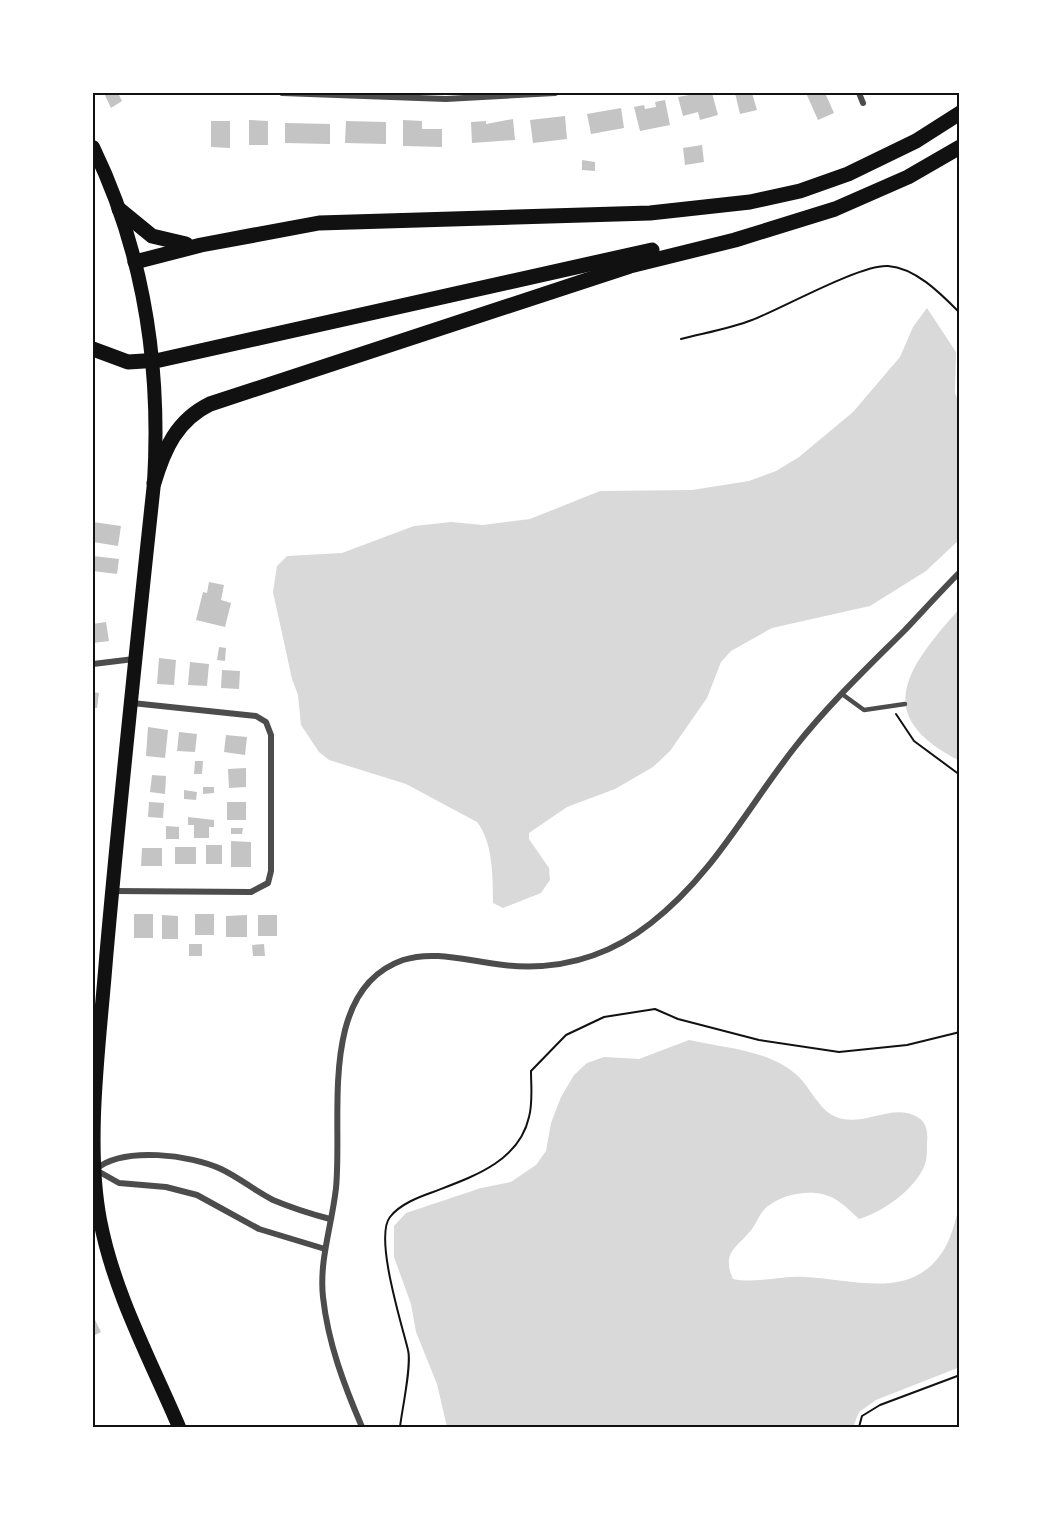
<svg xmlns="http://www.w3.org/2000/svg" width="1053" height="1520" viewBox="0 0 1053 1520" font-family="'Alegreya Sans',sans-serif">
	<rect width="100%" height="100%" fill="#fff"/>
	<!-- water -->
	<g fill="#d9d9d9">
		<path d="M927,308L956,352L955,393L960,405V539L926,571L870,606L772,628L731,651L721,662L707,698L670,751L653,767L615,789L567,807L529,833V839L549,868L550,880L541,893L503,908L493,903C493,878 493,842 477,822L406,784L329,760L319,752L301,725L298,695L292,679L273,592L277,566L287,556L342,553L414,526L451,522L483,525L530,519L600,491L692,490L749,481L776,471L799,457L853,412L900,357L913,327Z"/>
		<path d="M960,608V761C868,715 909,666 960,608Z"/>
		<path d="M689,1040C724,1048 772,1050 799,1077C810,1088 818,1107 832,1115C861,1131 892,1100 919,1118C927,1123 928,1134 927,1143C927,1148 927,1155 926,1161C919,1187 883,1212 859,1219C852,1213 846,1206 838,1201C819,1187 786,1192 768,1206C761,1211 757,1222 752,1229C737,1248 721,1252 733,1279C756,1284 782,1275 806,1277C858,1280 917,1302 947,1244C953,1232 956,1217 960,1205V1367L876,1400L859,1412L853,1427H447L437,1384L416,1332L411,1304L394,1257V1226L406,1213L481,1188L511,1182L536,1165L546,1151L551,1123L561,1097L574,1075L587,1063L604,1057L639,1059Z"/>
	</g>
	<!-- building -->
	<g fill="#c4c4c4">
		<path d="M104,93H118L122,101L111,108Z"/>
		<path d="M700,93H712L718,115L700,120L698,112L683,116L678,97Z"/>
		<path d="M735,93H752L757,110L740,114Z"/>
		<path d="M806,93L826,95L834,113L818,120Z"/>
		<path d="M665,100L670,125L640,131L634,107L644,105L645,109L656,107L655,102Z"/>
		<path d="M621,108L624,128L591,134L587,114Z"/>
		<path d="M565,116L567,139L533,143L530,120Z"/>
		<path d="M513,119L515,140L472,143L471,122L486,121V124Z"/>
		<path d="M249,120L268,121V145H249Z"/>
		<path d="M403,120L422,121V129H442V147L403,146Z"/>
		<path d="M211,121H230V148L211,147Z"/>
		<path d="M346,121L386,122V144L345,143Z"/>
		<path d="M285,123L330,124V144L285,143Z"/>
		<path d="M702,145L704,162L685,165L683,148Z"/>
		<path d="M582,160L595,162V171L582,170Z"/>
		<path d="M93,522L121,526L118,546L93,542Z"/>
		<path d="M93,556L119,559L117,574L93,571Z"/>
		<path d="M209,582L224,585L221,600L231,603L225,627L196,620L203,592L207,593Z"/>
		<path d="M106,622L109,641L93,643V624Z"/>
		<path d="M219,647L226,648L225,661L217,660Z"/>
		<path d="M159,658L176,660L174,685L157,684Z"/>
		<path d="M190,662L209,664L207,686L188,685Z"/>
		<path d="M222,670L240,671L239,689L221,688Z"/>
		<path d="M93,692L99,693L97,708H93Z"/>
		<path d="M148,727L168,730L165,758L146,756Z"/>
		<path d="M179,732L197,734L195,752L177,751Z"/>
		<path d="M226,735L247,737L245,755L224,752Z"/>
		<path d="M195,761H203L202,774H194Z"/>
		<path d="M246,768V787L229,788L228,769Z"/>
		<path d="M152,775L166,776L165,794L150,792Z"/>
		<path d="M203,787H214V793L203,794Z"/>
		<path d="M184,790L197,792L196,800L184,799Z"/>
		<path d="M149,802L164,803L163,818L148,817Z"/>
		<rect x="227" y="802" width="19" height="18"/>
		<path d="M188,817L214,820V827H209V838H194V825H188Z"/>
		<path d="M166,826L179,827V839H166Z"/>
		<path d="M231,828H243L242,834H231Z"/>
		<path d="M231,841L251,842V867H231Z"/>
		<rect x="206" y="845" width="16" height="19"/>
		<rect x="175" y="847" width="21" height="17"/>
		<path d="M142,848H162V866H141Z"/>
		<rect x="134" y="914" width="19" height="24"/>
		<rect x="195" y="914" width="19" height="21"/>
		<path d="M162,915L178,916V939H162Z"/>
		<path d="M247,915V937H226V916Z"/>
		<rect x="258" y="915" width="19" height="21"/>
		<rect x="189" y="944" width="13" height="12"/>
		<path d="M264,944L265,956H253L252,945Z"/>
		<path d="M93,1316L101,1332L93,1336Z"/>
	</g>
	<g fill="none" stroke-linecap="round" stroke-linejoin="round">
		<!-- path -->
		<g stroke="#111" stroke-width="2">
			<path d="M681,339C704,333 729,329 752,320C783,308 861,264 888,266C916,268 941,294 960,313"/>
			<path d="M896,714L914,741L960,775"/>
			<path d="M400,1427C402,1409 412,1365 408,1350C402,1325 374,1237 390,1217C400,1204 419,1197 433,1192C472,1177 519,1162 529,1117C533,1103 531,1085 531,1071L566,1035L604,1017L655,1009L678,1019L759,1040L839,1052L907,1045L960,1032"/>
			<path d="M859,1427L862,1416L880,1405L960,1375"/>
		</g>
		<!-- service -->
		<path stroke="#4c4c4c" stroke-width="4.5" d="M842,694L864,710L905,704"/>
		<!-- minor -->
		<g stroke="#4c4c4c" stroke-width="6">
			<path d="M282,93L446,99L555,93"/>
			<path d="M859,93L863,103"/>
			<path d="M93,664L134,659"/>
			<path d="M113,891L251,892L268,883L271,871V735L266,722L256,716L132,703"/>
			<path d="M96,1169C124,1146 191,1155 221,1169C240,1178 255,1191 273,1200C292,1208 311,1214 330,1219"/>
			<path d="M96,1170L119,1183L166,1187L197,1195L259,1229L325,1249"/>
			<path d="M362,1427C344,1385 328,1343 323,1297C319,1260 332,1225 336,1188C343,1118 317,990 403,960C431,951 461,959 489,963C548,973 603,961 651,923C713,875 747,808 795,747C828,705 867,668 905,630C923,611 941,591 960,572"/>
		</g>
		<!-- primary -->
		<path stroke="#111" stroke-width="14" d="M93,147C144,252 161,367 154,483C137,641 120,800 106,959C100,1038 85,1142 100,1220C114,1293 150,1359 179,1427"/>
		<!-- motorway -->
		<g stroke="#111" stroke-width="15">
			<path d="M119,209L152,236L186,244"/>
			<path d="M135,262L201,245L319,223L650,213L750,202L800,191L848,174L916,141L960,113"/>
			<path d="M93,349L128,362L160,360L652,250"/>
			<path d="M154,483C164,449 177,420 210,404L630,266L735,240L835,209L908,177L960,147"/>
		</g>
	</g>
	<!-- border -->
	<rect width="1053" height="1520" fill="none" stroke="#ffffff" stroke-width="189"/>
	<rect x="94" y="94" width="864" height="1332" fill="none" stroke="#111" stroke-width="2"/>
</svg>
